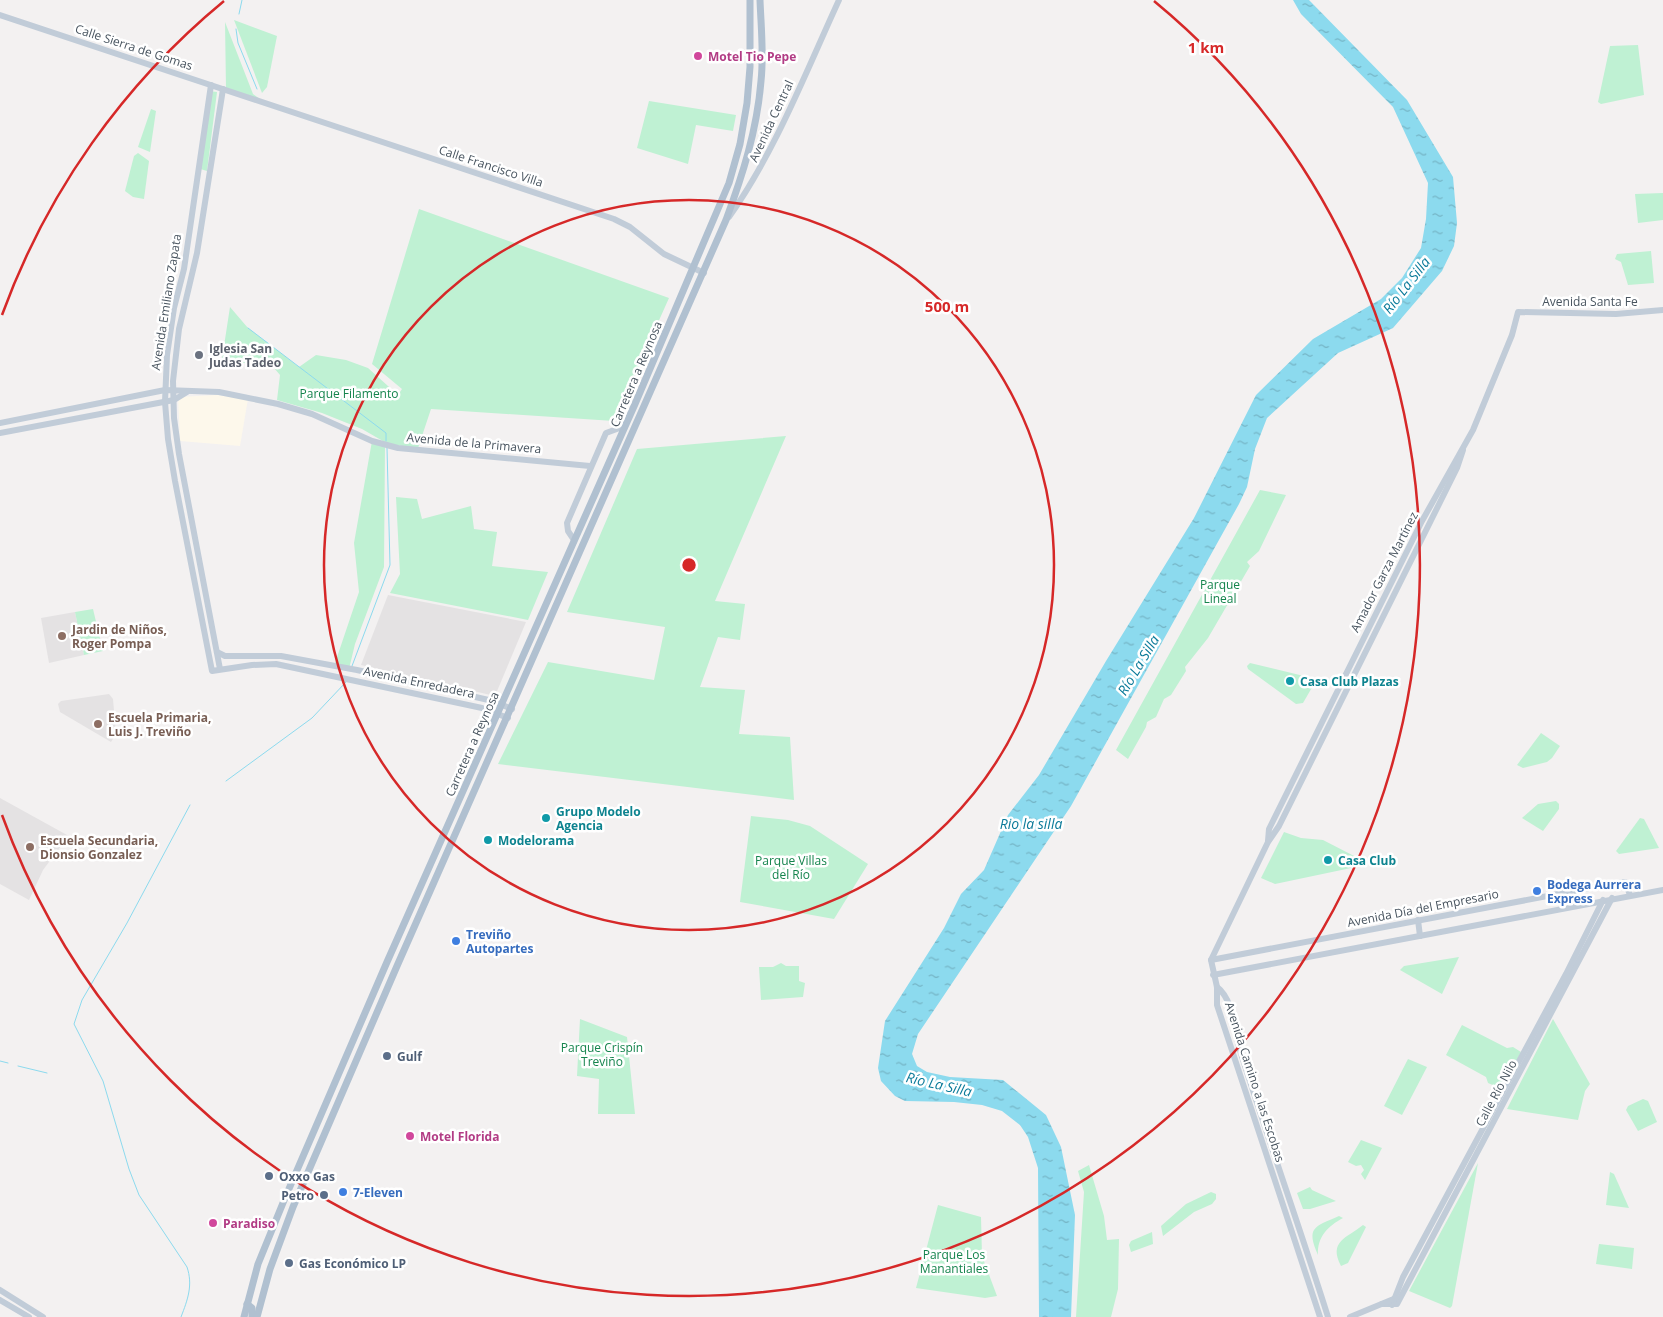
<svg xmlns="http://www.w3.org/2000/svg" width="1663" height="1317" viewBox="0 0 1663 1317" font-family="'Open Sans',sans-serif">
	<defs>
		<pattern id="water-ripples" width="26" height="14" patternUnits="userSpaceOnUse" patternTransform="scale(1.25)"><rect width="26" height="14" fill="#8cdaee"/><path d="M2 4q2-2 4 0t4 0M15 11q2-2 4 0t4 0" fill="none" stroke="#74b3c4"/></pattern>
	</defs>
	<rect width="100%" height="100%" fill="#f3f1f1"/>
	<!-- commercial -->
	<path fill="#fdf8eb" d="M217,395L248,399L240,446L180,441L178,397Z"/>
	<!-- education -->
	<g fill="#e4e2e3">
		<path d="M388,595L526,622L495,696L361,665Z"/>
		<path d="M75,612L84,655L49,663L41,618Z"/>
		<path d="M109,694L113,699L116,734L111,742L60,712L58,704L61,701Z"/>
		<path d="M0,798L67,835L64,842L43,870L29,900L0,884Z"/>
	</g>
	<!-- green -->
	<g fill="#bff1d3">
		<path d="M234,20L277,36L267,87L262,93Z"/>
		<path d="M225,22L253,94L260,99L226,89Z"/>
		<path d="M1638,45L1644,95L1601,104L1598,102L1610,46Z"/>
		<path d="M209,91L217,92L207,171L197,168Z"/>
		<path d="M649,101L736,115L733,131L696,125L688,164L637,148Z"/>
		<path d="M151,109L156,111L150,152L138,147Z"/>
		<path d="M138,153L149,161L144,199L133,197L125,191L134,156Z"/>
		<path d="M1663,193V220L1638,223L1635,194Z"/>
		<path d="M419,209L669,298L614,421L431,409L418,448L388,444L362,429L322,413L277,400L280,375L274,368L222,359L230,307L248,328L299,367L316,355L346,360L368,368L398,395L402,389L372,364Z"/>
		<path d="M1651,251L1654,283L1628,285L1621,262L1615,259L1617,254Z"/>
		<path d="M786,436L715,601L745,604L740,640L718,637L700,687L745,690L739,734L790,737L794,800L498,764L548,662L654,680L665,627L567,612L637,449Z"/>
		<path d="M372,441L385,445L384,567L355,644L349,669L334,666L359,592L354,543Z"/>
		<path d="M1260,490L1286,495L1259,551L1247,562L1250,566L1208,638L1185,667L1186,671L1171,695L1164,699L1156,717L1147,722L1146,727L1128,759L1116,750Z"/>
		<path d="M396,497L417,499L422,519L471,506L474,529L497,532L492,566L548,572L528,620L390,593L400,574Z"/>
		<path d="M93,609L103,651L84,655L75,612Z"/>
		<path d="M1250,663L1312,678L1314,684L1303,703L1296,704L1248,669L1247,666Z"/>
		<path d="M1541,733L1560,746L1552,758L1547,762L1523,768L1517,765Z"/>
		<path d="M1556,801L1559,804V809L1543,831L1522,818L1538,804Z"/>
		<path d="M751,816L788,820L810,826L868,864L834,919L740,902Z"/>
		<path d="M1640,818L1644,819L1659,848L1619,854L1616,851Z"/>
		<path d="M1284,832L1301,838L1323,840L1358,858L1351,868L1275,884L1261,878Z"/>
		<path d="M1459,957L1442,994L1400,970L1404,966Z"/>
		<path d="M781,963L786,966H799V981L805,983L803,997L761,1000L759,967H773Z"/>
		<path d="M580,1019L627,1037L635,1114H598L599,1079L577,1076Z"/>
		<path d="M1553,1019L1590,1084L1585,1091L1578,1120L1507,1109Z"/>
		<path d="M1462,1025L1507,1048L1513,1047L1521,1052L1502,1089L1488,1083L1486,1077L1446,1055Z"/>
		<path d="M1408,1059L1427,1067L1402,1115L1384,1106Z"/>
		<path d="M1643,1099L1648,1101L1657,1122L1638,1131L1626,1110L1628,1106Z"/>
		<path d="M1361,1140L1382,1148L1365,1180L1361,1174L1364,1170L1361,1165L1356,1166L1348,1162Z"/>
		<path d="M1478,1163L1452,1306L1450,1308L1409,1291Z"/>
		<path d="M1089,1165L1104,1216L1107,1240L1119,1239L1118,1289L1111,1317H1076L1084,1192L1078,1171Z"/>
		<path d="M1610,1172L1614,1174L1629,1208L1606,1205Z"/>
		<path d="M1310,1187L1312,1190L1336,1201L1310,1209H1303L1297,1193Z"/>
		<path d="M1211,1192L1216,1194V1199L1212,1204L1194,1212L1163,1236L1161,1226L1186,1204Z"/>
		<path d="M938,1205L981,1217L982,1256L997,1296L985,1298L916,1288Z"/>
		<path d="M1339,1216L1343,1218C1328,1226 1317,1237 1318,1255C1306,1227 1314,1227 1339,1216Z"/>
		<path d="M1363,1225L1366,1227L1348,1263L1341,1266C1328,1241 1347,1238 1363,1225Z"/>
		<path d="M1152,1232L1153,1244L1131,1252L1129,1245L1131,1241Z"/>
		<path d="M1599,1244L1634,1248L1632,1269L1596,1264Z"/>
	</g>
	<!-- water -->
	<path fill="url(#water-ripples)" d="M1293,0H1309L1407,100L1453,177L1457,223L1454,246L1442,271L1393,328L1338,353L1267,418L1255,449L1247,487L1239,504L1071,806L918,1034L912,1054L917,1066L927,1072L950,1077L1003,1080L1046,1115L1061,1147L1075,1215L1071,1317H1039L1038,1168L1028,1137L1020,1125L1002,1111L982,1105L954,1102L905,1101L895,1096L881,1081L878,1068L885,1021L944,928L961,894L984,870L1008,815L1039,775L1106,661L1194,518L1256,395L1313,339L1381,299L1402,278L1421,248L1426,219L1428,183L1393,107L1301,14Z"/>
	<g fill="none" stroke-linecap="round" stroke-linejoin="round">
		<!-- stream -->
		<g stroke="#8cdaee" stroke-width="1">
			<path d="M239,14L242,0"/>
			<path d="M236,29L238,43L257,89"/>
			<path d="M248,328L386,433V441"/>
			<path d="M352,666L390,565L387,448"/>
			<path d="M226,781L312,718L346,682"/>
			<path d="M0,1061L8,1063"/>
			<path d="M18,1066L47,1073"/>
			<path d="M181,1317C188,1299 193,1285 187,1267L139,1195L129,1169L103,1081L74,1024L82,1000L127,923L190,805"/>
		</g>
		<!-- secondary -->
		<g stroke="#c1ccd8" stroke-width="6">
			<path d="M0,15L614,219L630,227L664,254L704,273"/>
			<path d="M211,85L184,269L174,308L167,355L165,402L168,439L175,481L212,671L252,665L276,664L482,708L508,718"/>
			<path d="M729,217C776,150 805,74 839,0"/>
			<path d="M0,423L165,390L219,392L278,404L312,414L372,441L398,448L590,466"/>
			<path d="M0,433L174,400L187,392"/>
			<path d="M574,540L568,531L567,523L606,433L625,426"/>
			<path d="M217,652L225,656H281L357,670L493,701L512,709"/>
			<path d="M220,669L179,454L174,418L173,381L179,329L197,253L223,89"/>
			<path d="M1268,841L1269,829L1422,521L1473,430L1512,335L1518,312L1616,314L1663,310"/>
			<path d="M1418,920L1420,936"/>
			<path d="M1211,960L1600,886L1625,882L1630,895"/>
			<path d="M1213,975L1663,890"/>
			<path d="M1217,987C1234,1000 1234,1031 1240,1050C1268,1139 1300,1228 1328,1317"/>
			<path d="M0,1290L43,1317"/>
			<path d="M0,1300L29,1317"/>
			<path d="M1382,1304H1397L1612,898"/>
			<path d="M1392,1305L1403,1277L1566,974L1603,900"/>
			<path d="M1320,1317L1217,1005V987L1211,960L1268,842L1279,826L1457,468L1463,450"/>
			<path d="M1350,1317L1396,1298"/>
		</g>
		<!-- primary -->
		<g stroke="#b0c0d0" stroke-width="7">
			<path d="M247,1304L252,1308V1317"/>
			<path d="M244,1317L258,1264L285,1198L387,962L635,404L729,183L740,144L747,103L750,67V0"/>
			<path d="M257,1317L270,1269L293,1207L397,966L726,220C743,174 757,130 761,81C764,54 761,27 760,0"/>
		</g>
	</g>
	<!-- distance rings -->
	<g fill="none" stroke="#d62828" stroke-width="2.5">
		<circle cx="689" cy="565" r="365"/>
		<path d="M2 315A731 731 0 0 1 224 1M1154 1A731 731 0 1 1 2 815"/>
	</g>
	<!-- markers -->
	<g fill="#d1479c" stroke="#fff" stroke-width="2">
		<circle cx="698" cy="56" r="5"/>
		<circle cx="410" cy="1136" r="5"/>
		<circle cx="213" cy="1223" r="5"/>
	</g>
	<circle fill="#6b7280" stroke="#fff" stroke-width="2" cx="199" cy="355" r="5"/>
	<g fill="#8d6e63" stroke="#fff" stroke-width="2">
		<circle cx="62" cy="636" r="5"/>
		<circle cx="98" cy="724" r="5"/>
		<circle cx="30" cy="847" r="5"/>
	</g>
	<g fill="#0f9aa8" stroke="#fff" stroke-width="2">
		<circle cx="1290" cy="681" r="5"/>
		<circle cx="546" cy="818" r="5"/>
		<circle cx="488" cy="840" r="5"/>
		<circle cx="1328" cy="860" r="5"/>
	</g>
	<g fill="#3f7fe0" stroke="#fff" stroke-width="2">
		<circle cx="1537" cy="891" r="5"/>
		<circle cx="456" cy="941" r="5"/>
		<circle cx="343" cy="1192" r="5"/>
	</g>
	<g fill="#5c6f8a" stroke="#fff" stroke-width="2">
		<circle cx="387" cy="1056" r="5"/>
		<circle cx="269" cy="1176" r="5"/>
		<circle cx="324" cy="1195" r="5"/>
		<circle cx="289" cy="1263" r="5"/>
	</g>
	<g text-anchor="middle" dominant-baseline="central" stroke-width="5" stroke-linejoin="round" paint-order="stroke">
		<!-- street labels -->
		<g font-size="12" fill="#48545f" stroke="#fff">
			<text transform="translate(134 47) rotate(18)">Calle Sierra de Gomas</text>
			<text transform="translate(771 121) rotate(-65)">Avenida Central</text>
			<text transform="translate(491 166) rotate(18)">Calle Francisco Villa</text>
			<text x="1590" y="301">Avenida Santa Fe</text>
			<text transform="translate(166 302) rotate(-81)">Avenida Emiliano Zapata</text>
			<text transform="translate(636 374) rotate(-67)">Carretera a Reynosa</text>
			<text transform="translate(474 443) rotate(5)">Avenida de la Primavera</text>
			<text transform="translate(1384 572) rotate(-63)">Amador Garza Martínez</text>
			<text transform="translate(419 682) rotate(12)">Avenida Enredadera</text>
			<text transform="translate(472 744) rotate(-66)">Carretera a Reynosa</text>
			<text transform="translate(1423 908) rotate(-11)">Avenida Día del Empresario</text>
			<text transform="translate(1255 1082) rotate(72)">Avenida Camino a las Escobas</text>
			<text transform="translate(1496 1093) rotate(-62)">Calle Río Nilo</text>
		</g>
		<!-- hotel labels -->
		<g font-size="12" font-weight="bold" fill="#b23c85" stroke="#fff" text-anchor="start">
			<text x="708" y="56">Motel Tio Pepe</text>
			<text x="420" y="1136">Motel Florida</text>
			<text x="223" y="1223">Paradiso</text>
		</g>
		<!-- worship labels -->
		<g font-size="12" font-weight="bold" fill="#5b616d" stroke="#fff" text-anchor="start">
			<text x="209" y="348">Iglesia San<tspan x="209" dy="14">Judas Tadeo</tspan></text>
		</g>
		<!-- park labels -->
		<g font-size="12" fill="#15844d" stroke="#fff">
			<text x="349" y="393">Parque Filamento</text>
			<text x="1220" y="584">Parque<tspan x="1220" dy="14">Lineal</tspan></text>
			<text x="791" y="860">Parque Villas<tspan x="791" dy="14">del Río</tspan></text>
			<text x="602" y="1047">Parque Crispín<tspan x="602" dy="14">Treviño</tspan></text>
			<text x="954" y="1254">Parque Los<tspan x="954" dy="14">Manantiales</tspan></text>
		</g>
		<!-- education labels -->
		<g font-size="12" font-weight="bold" fill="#785e54" stroke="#fff" text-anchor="start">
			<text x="72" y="629">Jardin de Niños,<tspan x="72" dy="14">Roger Pompa</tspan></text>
			<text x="108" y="717">Escuela Primaria,<tspan x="108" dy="14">Luis J. Treviño</tspan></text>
			<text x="40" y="840">Escuela Secundaria,<tspan x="40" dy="14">Dionsio Gonzalez</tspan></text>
		</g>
		<!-- culture labels -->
		<g font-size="12" font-weight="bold" fill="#0d838f" stroke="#fff" text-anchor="start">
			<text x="1300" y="681">Casa Club Plazas</text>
			<text x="556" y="811">Grupo Modelo<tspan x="556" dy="14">Agencia</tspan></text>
			<text x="498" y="840">Modelorama</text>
			<text x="1338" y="860">Casa Club</text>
		</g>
		<!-- shop labels -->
		<g font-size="12" font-weight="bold" fill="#366cbe" stroke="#fff" text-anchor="start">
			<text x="1547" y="884">Bodega Aurrera<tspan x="1547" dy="14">Express</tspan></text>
			<text x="466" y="934">Treviño<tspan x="466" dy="14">Autopartes</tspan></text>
			<text x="353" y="1192">7-Eleven</text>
		</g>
		<!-- service labels -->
		<g font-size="12" font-weight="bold" fill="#4e5e75" stroke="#fff" text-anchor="start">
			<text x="397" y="1056">Gulf</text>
			<text x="279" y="1176">Oxxo Gas</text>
			<text x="314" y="1195" text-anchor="end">Petro</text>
			<text x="299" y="1263">Gas Económico LP</text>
		</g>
		<!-- water labels -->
		<g font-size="14" font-style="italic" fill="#0a7a99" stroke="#fff">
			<text transform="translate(1406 285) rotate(-52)">Río La Silla</text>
			<text transform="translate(1138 665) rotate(-59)">Río La Silla</text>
			<text x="1031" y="823">Rio la silla</text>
			<text transform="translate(939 1084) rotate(13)">Río La Silla</text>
		</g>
	</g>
	<circle cx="689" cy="565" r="8" fill="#d62828" stroke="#fff" stroke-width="2.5"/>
	<g font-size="15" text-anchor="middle" font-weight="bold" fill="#d62828" stroke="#fff" stroke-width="5" stroke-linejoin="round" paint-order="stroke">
		<text x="1206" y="53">1 km</text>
		<text x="947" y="312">500 m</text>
	</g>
</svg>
